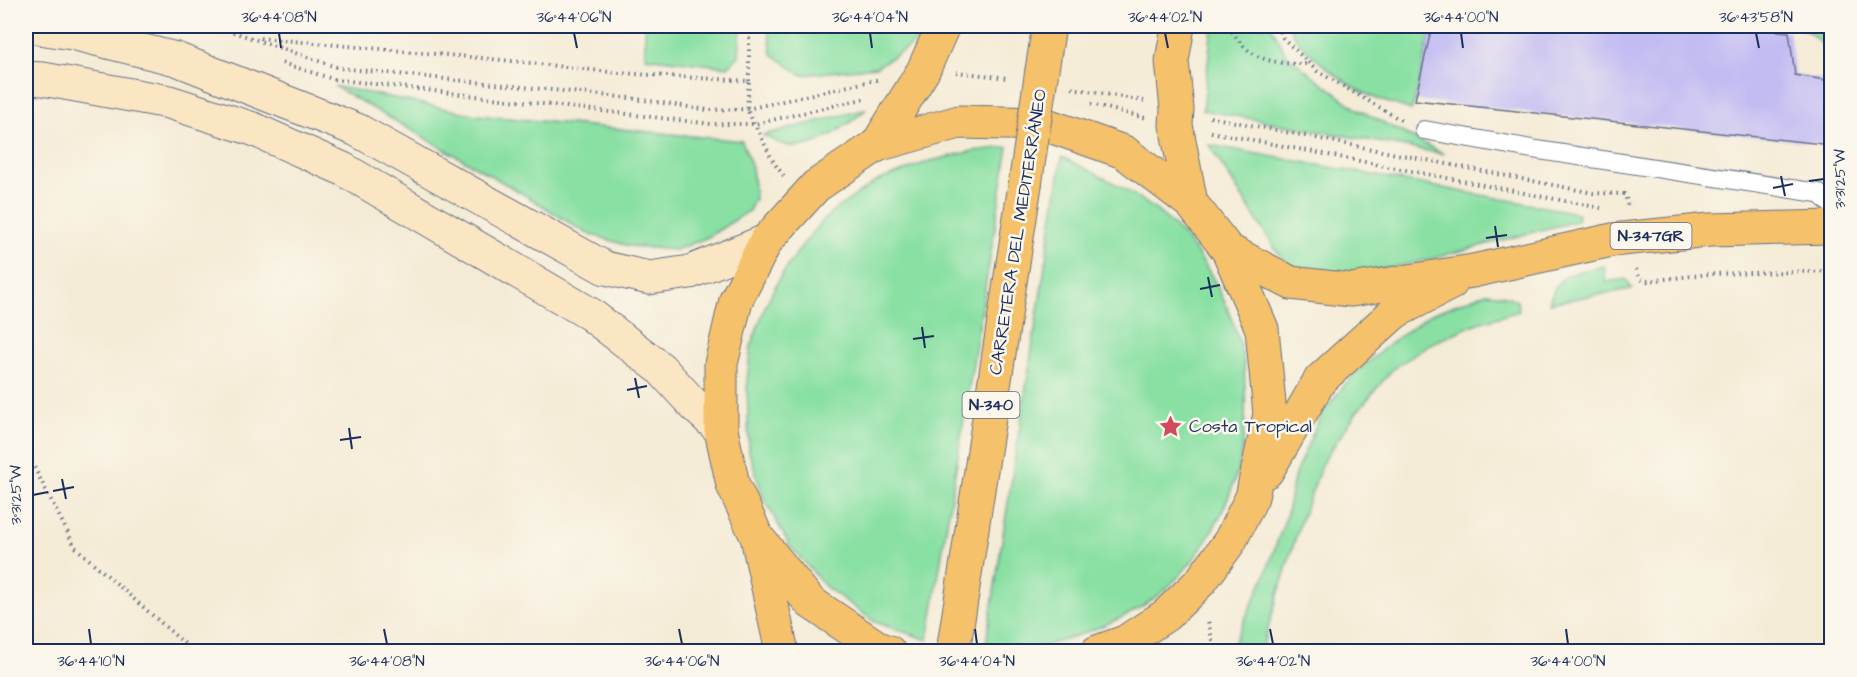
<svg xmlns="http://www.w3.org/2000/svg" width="1857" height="677" viewBox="0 0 1857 677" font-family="'Architects Daughter',sans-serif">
	<rect width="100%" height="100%" fill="#fbf7ec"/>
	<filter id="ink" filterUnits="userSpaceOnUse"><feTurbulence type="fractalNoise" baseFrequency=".0167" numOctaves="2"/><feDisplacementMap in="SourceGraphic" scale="12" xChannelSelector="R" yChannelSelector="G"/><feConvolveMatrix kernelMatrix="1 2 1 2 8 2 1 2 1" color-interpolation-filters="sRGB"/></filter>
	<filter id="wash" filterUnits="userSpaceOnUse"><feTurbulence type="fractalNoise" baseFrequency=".008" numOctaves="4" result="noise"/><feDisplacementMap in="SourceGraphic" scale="24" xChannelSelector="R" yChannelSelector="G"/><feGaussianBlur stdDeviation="1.35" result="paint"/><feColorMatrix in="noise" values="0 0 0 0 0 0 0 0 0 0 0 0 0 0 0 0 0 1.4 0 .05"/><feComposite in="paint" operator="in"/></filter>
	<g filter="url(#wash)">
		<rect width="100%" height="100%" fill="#f4ebd5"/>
		<!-- green -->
		<g fill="#89e0a3" stroke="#528880" stroke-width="1.5">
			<path d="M645,26H741L739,56L728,67L645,57Z"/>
			<path d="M768,26H921L917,42L876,67L802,75L772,54Z"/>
			<path d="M1212,26H1271L1287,56L1357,109L1444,154L1203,110Z"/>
			<path d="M1289,26H1432L1415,100L1411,110C1398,105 1383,102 1370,96C1346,85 1299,50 1289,26Z"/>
			<path d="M1796,26H1831V53L1810,33Z"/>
			<path d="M334,86L477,115L742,141L752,167L755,198L749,211L708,237L676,250L629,246L586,233L525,195Z"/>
			<path d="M867,109C846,125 818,151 789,146C780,145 771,139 763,135Z"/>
			<path d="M1209,145L1578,213L1577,221L1422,261L1375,271L1340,276L1302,272L1285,261L1274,247Z"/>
			<path d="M1008,147L928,640L875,622L826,587L790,546L763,497L749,452L747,380L751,346L765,307L779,279L803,244L831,212L877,181L930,161L973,151Z"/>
			<path d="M1062,157C1103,177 1145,196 1177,229C1209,262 1233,312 1243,357C1245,367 1244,378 1245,388C1246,411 1245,438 1240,461C1229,507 1202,557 1166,589C1136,615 1094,631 1057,642C1048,644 1039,648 1030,649C1016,650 1000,650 985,650Z"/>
			<path d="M1604,266L1606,282L1626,279L1632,289L1549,303C1558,270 1575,273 1604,266Z"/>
			<path d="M1486,293C1498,293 1506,295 1517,301L1519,311L1475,324L1428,345L1392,370L1356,413L1324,460L1301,520L1261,651H1230L1265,576L1286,517L1295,474L1321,415L1352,376L1389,344L1431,314Z"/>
		</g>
		<g id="blocks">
			<!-- building -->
			<path fill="#c2bcf3" d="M1432,26H1717L1789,32L1795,75L1832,81V145L1415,100Z"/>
		</g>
	</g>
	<g filter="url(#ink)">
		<use href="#blocks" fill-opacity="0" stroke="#677188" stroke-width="1.5"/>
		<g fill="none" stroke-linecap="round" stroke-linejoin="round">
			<defs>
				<path id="service" d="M1424,130L1538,150L1818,193L1832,205"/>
				<g id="secondary">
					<path d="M26,26L72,33L176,59L357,130L605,268L649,278L690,272L766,241"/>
					<path d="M26,78L43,79L169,102L253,129L343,169L590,314L660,368L695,406L721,430"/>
				</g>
				<g id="trunk">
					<path d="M1178,26L1172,61L1177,109L1176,125L1191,203"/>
					<path d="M1042,70L1049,26"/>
					<path d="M877,145L923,71L943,26"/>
					<path d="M1228,250L1291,283L1351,290L1473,271L1612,240L1710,230L1832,227"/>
					<path d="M1267,471L1320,380L1395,312L1451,283"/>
					<path d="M762,543L810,602L880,649L889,652"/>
					<path d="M782,652L757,537L733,485L721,430V364L736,300L766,241L816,186L877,145L959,122L1044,124L1124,152L1191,203L1228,250L1262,329L1270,414L1252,497L1230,541L1201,581L1166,615L1125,642L1097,652"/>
					<path d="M953,652L1025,185"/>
				</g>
			</defs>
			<!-- service casing -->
			<use href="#service" stroke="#677188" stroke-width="20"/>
			<!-- secondary casing -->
			<use href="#secondary" stroke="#677188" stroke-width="35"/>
			<!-- trunk casing -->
			<use href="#trunk" stroke="#677188" stroke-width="35"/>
			<!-- path -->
			<g stroke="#677188" stroke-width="4" stroke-dasharray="1.5 4.5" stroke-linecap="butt">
				<path d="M216,26L339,68L630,98L708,110L747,109L880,79"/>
				<path d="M1229,26C1248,61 1272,64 1310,64"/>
				<path d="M1278,26L1283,38L1317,71L1401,120"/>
				<path d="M260,38L513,61L618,73L749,81L747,109L774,163L784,176"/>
				<path d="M282,63L333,79L711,124H755L867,98"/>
				<path d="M956,72L1008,78"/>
				<path d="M749,81V26"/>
				<path d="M1072,88L1144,101"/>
				<path d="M1091,104L1145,118"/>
				<path d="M1210,117L1593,193L1624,194L1626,198L1628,208"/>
				<path d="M1211,132L1601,208"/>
				<path d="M1636,269L1640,279L1647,281L1710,274L1832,271"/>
				<path d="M26,445L28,455L75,547L194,652"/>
				<path d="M1207,652L1212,640L1208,620"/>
			</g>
			<!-- service -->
			<use href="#service" stroke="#fff" stroke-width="18"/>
			<!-- secondary -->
			<use href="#secondary" stroke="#fbe6c4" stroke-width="33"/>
			<!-- trunk -->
			<use href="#trunk" stroke="#f5c16b" stroke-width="33"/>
			<defs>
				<path id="trunk-bridge" d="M1025,185L1042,70"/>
			</defs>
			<!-- trunk-bridge casing -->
			<use href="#trunk-bridge" stroke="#677188" stroke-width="35" stroke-linecap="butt"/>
			<!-- trunk-bridge -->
			<use href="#trunk-bridge" stroke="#f5c16b" stroke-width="33"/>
		</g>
	</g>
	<!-- ticks -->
	<path fill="none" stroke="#1b2f5e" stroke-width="2" d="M279,33L281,48M574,33L577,48M870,33L872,48M1165,33L1168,48M1461,33L1463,48M1756,33L1759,48M1781,176L1785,196M1809,181L1824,179M1773,188L1793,184M1495,226L1498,247M1486,238L1507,235M1208,277L1212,297M1200,289L1220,285M922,327L925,348M913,339L934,336M635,378L639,398M627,390L647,386M349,428L352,449M340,440L361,437M62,479L66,499M53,491L74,487M33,495L48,492M89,629L91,644M384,629L387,644M679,629L682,644M975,629L977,644M1270,629L1273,644M1566,629L1568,644"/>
	<!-- icons -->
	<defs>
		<symbol id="sight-bare" viewBox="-9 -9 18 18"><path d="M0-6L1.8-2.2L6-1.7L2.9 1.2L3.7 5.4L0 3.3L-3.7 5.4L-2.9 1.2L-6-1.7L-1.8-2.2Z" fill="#d1495b" stroke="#fbf7ec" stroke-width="2.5" paint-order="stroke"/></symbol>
	</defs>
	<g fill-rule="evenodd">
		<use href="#sight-bare" x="1154" y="410" width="33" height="33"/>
	</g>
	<g text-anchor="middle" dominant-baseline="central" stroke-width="5" stroke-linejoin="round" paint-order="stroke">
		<!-- shield labels -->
		<g fill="#fbf7ec" stroke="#5e6b89" stroke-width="1.5">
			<rect x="1610.5" y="223" width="81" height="26" rx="4.5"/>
			<rect x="962.5" y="392" width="57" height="26" rx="4.5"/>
		</g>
		<g font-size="16" font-weight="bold" fill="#1b2f5e">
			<text x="1651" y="236">N-347GR</text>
			<text x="991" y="405">N-340</text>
		</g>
		<!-- street labels -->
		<g font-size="18" fill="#1b2f5e" stroke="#fbf7ec">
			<text transform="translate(1018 232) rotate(-81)">CARRETERA DEL MEDITERRÁNEO</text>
		</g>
		<!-- poi labels -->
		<g font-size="18" fill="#1b2f5e" stroke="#fbf7ec" text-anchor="start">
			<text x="1189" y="426">Costa Tropical</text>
		</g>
	</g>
	<!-- margin -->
	<rect width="1857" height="677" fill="none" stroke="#fbf7ec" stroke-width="66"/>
	<rect x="33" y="33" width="1791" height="611" fill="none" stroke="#1b2f5e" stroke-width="2"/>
	<g font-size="15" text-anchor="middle" fill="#1b2f5e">
		<text x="279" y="22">36°44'08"N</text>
		<text x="574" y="22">36°44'06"N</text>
		<text x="870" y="22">36°44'04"N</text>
		<text x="1165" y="22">36°44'02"N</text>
		<text x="1461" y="22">36°44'00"N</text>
		<text x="1756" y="22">36°43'58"N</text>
		<text transform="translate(1840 179) rotate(-90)" y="5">3°31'25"W</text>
		<text transform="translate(16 495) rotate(-90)" y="5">3°31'25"W</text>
		<text x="91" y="666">36°44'10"N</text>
		<text x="387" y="666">36°44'08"N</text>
		<text x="682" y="666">36°44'06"N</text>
		<text x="977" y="666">36°44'04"N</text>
		<text x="1273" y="666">36°44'02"N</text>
		<text x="1568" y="666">36°44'00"N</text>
	</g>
</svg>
